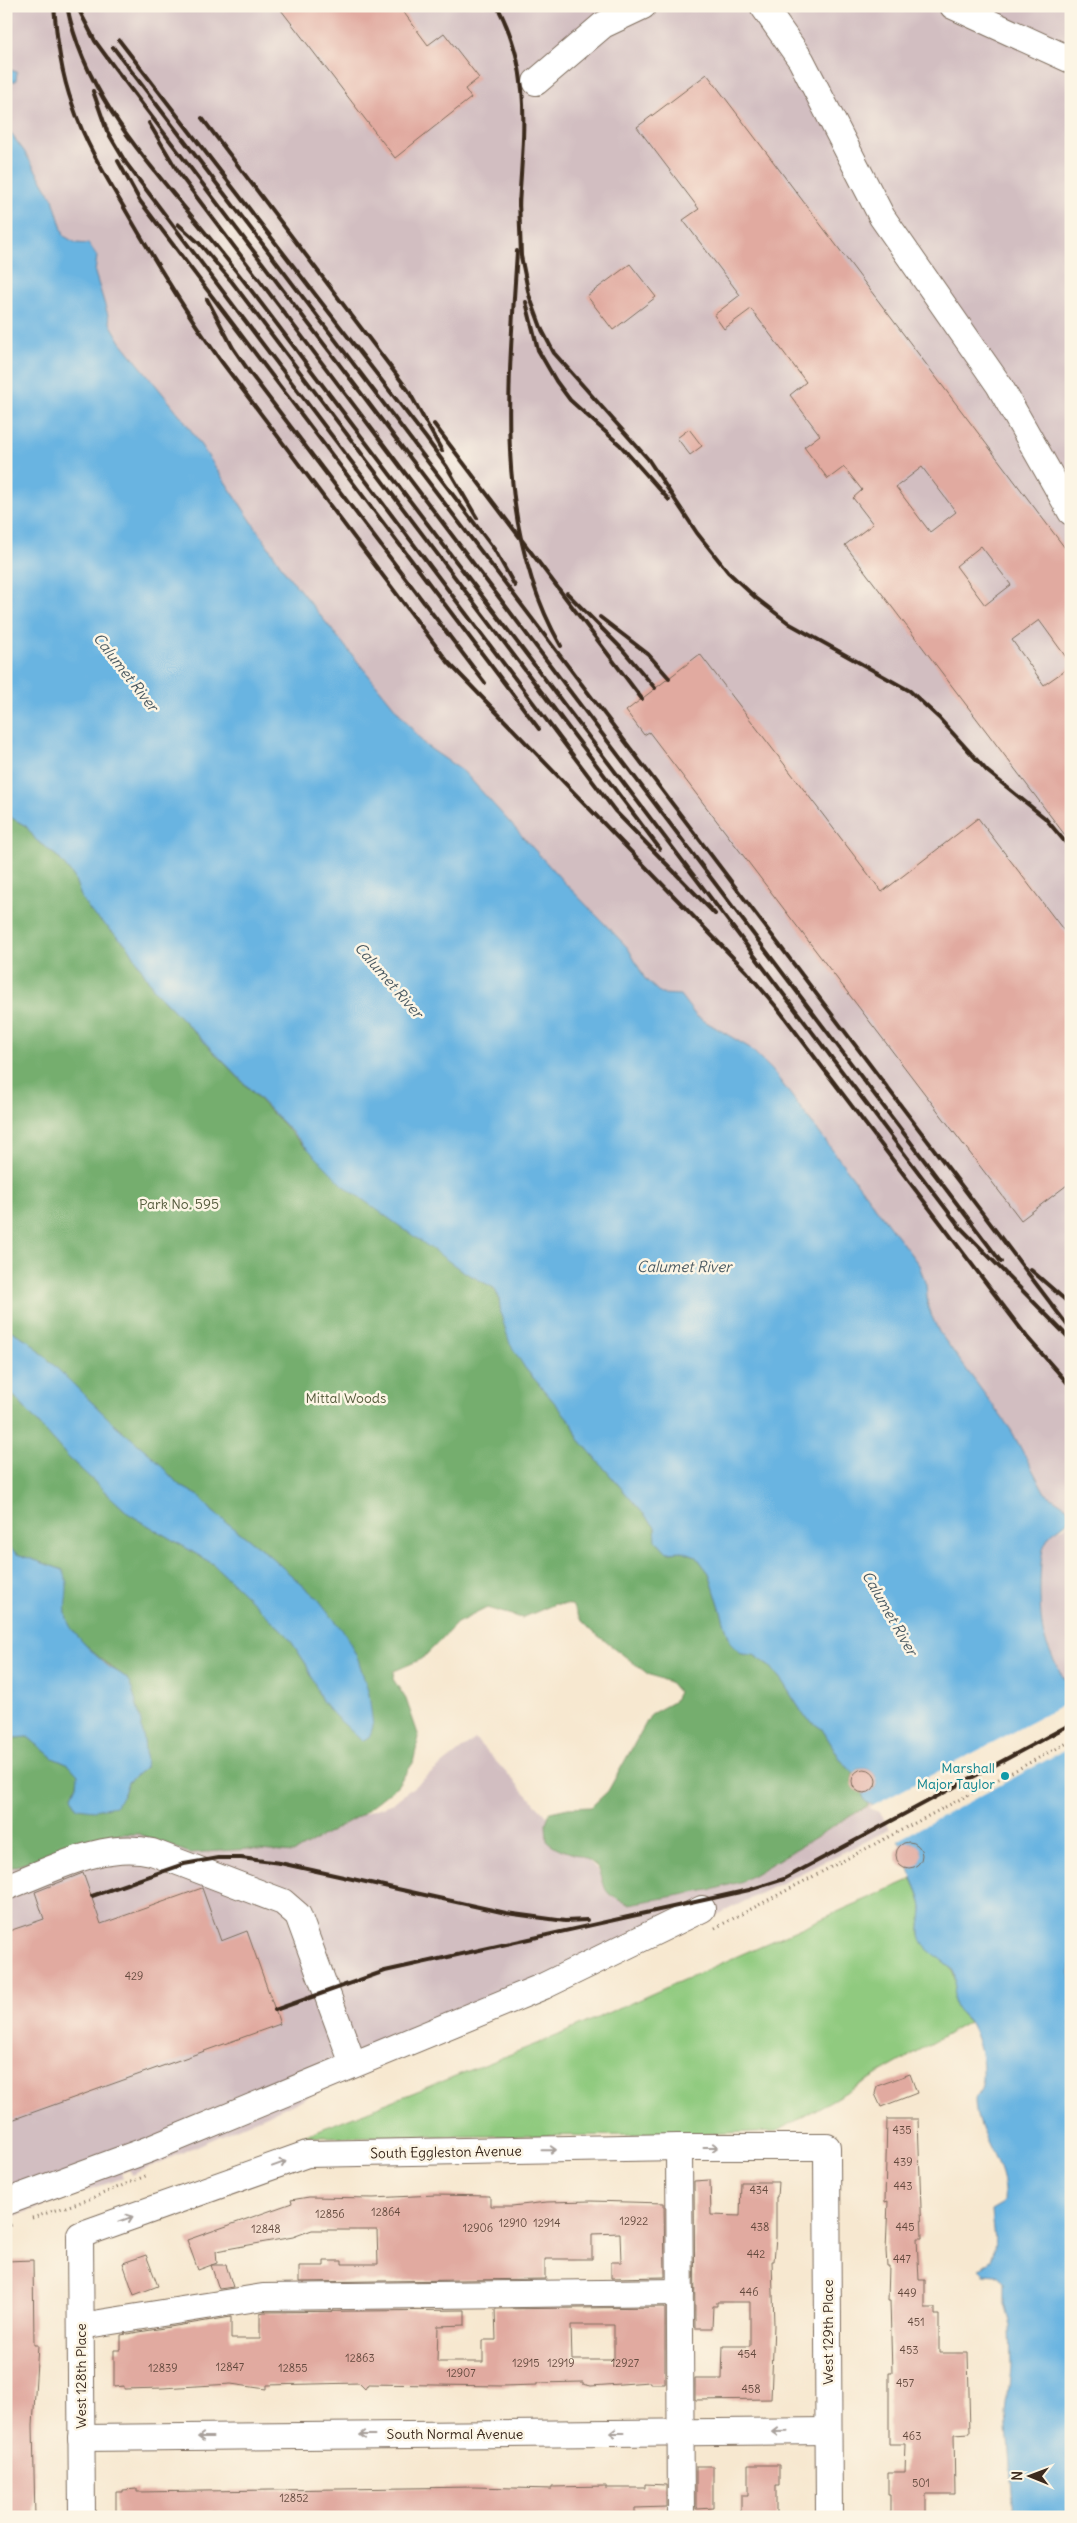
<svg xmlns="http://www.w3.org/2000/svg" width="1077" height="2523" viewBox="0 0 1077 2523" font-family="Delius,sans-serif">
	<rect width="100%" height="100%" fill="#fcf5e5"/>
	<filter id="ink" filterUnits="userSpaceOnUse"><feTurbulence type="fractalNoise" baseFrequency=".02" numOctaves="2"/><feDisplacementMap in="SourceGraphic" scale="10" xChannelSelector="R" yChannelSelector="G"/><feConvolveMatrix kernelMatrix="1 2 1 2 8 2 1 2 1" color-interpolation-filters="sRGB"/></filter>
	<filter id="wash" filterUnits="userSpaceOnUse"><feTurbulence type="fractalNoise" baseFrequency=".0096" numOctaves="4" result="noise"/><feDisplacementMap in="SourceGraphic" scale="20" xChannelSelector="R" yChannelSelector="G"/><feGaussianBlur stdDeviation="1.12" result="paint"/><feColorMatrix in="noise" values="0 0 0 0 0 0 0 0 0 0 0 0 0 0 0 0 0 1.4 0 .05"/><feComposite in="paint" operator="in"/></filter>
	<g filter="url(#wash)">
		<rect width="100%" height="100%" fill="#f7e8d0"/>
		<!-- industrial -->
		<g fill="#d2bec1">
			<path d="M6,6H1071V1688L1061,1676L1043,1635L1041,1615L1040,1561L1044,1545L1053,1531L1065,1527L1071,1517L1067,1507L1045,1493L1011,1430L939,1332L928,1308L926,1285L919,1265L750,1048L696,1016L680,995L661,994L645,979L628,948L562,881L464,772L425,745L286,573L184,420L121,342L111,325L95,273L97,256L89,244L76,243L64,236L53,199L24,151L6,127V82L16,81L17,73L6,69Z"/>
			<path d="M475,1739L629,1904L715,1889L743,1881L869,1805L882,1810L892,1828L703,1922L161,2162L131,2175L129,2170L121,2172L123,2178L6,2219V1869L60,1853L96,1838L115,1834H138L190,1853L248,1849L293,1853L362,1814L393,1803Z"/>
		</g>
		<!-- green -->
		<path fill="#90ca7f" stroke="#667a4e" d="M912,1879C916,1888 921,1898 922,1908C922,1918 918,1931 921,1939C927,1954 948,1960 953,1973C963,1996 944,1998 969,2022L778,2131L676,2135L301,2137L554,2037Z"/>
		<!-- forest -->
		<path fill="#74ae6e" stroke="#586c46" d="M6,810L10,817L26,826L36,840L58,857L74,877L82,899L92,913L128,946L154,990L301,1143L411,1233L461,1270L494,1288L499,1298L501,1315L525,1368L572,1423L578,1438L655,1527L656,1540L667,1552L683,1551L696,1556L709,1573L731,1644L742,1654L754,1655L770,1666L782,1681L805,1717L822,1729L841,1760L853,1773L852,1781L855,1789L862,1793L869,1805L743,1881L715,1889L629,1904C622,1901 610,1897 606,1890C602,1882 602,1871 595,1865C581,1852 561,1854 547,1841L546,1823L550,1812L568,1808L591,1807L608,1791L651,1714L673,1702L678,1692L671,1683L648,1674L592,1631L580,1619L572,1605L555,1604L522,1618L487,1608L457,1623L422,1659L394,1671L393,1679L406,1699L419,1737L413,1763L397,1786L362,1814L293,1853L248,1849L190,1853L139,1834H115L96,1838L60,1853L6,1869V1742L14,1738L28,1737L53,1758L69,1765L78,1774L77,1785L72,1796H123L128,1782L145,1768L127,1678C111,1668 77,1641 69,1625C62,1608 63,1588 63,1570L17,1554L6,1545V1387L68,1457L129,1514L213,1564L287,1635L306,1664L322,1701L362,1740L318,1599L264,1551L213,1512L199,1496L179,1485L151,1455L113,1423L29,1341L6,1328Z"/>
		<!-- water -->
		<g fill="#69b4e1" stroke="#526f80">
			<path d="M6,69L17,72L16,81L6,82Z"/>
			<path d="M6,127L24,151L53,199L64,236L76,243L89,244L97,256L95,273L111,325L121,342L184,420L286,573L425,745L464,772L562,880L628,948L645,979L661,994L680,995L696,1016L750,1048L772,1070L919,1265L926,1285L928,1308L939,1332L1011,1430L1045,1493L1067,1507L1071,1517C1062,1530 1052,1528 1045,1544C1038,1556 1039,1622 1044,1636C1050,1654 1059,1673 1071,1688V2517H1014L1006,2414L1011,2367L1010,2325L1004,2304V2282L996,2275L984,2274L979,2269C1002,2261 993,2229 992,2210L1004,2203C1008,2162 974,2137 975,2098C991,2083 980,2040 970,2023C965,2015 956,2012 954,2002C953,1992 958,1980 953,1971C945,1959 925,1953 921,1939C918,1930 922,1917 922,1908C921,1894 912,1882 909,1868L920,1862L921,1850L912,1842L901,1845L882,1811L865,1801L862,1793L874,1789C880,1781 875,1772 867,1769H858L853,1773L841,1760L822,1729L805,1717L782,1681L770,1666L754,1655L742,1654L731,1644L709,1573L696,1556L683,1551L667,1552L656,1540L655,1527L578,1438L572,1423L525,1368L510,1344L501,1315L499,1298L494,1288L461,1270L345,1187L154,990L128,946L92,913L82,899L74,877L58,857L36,840L26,826L10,817L6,810Z"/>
			<path d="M6,1328L29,1341L113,1423L151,1455L179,1485L199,1496L213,1512L264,1551L318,1599L346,1635L358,1659L369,1694L373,1726L370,1736L362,1741L334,1715L322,1701L306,1664L287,1635L213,1564L129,1514L68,1457L6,1387Z"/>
			<path d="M6,1545L17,1554L63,1570C73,1590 60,1603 69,1624C74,1635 98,1658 108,1666C113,1670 123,1674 127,1679C137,1694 148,1750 145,1768L128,1782L123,1796L115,1806L94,1810L77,1808L72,1796L77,1785L78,1775L69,1765L53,1758L28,1737L14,1738L6,1742Z"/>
		</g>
		<!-- pier -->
		<path fill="#f7e8d0" d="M1071,1701V1747L896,1841L880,1812L869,1808Z"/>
		<g id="blocks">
			<!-- building -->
			<g fill="#e1aaa0" fill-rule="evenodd">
				<path d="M278,6H399L428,45L444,33L479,78L465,89L471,98L395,158Z"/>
				<path d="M707,74L1071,556V664L1039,620L1012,640L1044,685L1071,666V843L845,545L873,524L853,498L862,490L844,467L828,479L804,447L820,435L790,395L806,382L751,309L724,329L714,315L740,295L683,220L699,209L637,127ZM922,467L956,512L930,532L896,487ZM981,546L1011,585L985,605L956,566Z"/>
				<path d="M630,264L656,297L613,330L587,296Z"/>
				<path d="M689,429L702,446L690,455L677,438Z"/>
				<path d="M700,654L882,892L978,818L1071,940V1182L1021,1220L649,732L644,735L626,711Z"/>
				<circle cx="864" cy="1781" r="12"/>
				<circle cx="909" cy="1855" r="13"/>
				<path d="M83,1873L101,1924L202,1888L221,1941L247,1931L280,2024L6,2122V1932L44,1919L35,1892Z"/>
				<path d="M910,2074L917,2093L881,2107L875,2094L877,2086Z"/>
				<path d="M887,2119H918L922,2238H917L919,2280H925V2308H935V2315H939V2353H968L970,2433L954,2434L955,2494H926V2517H890V2495H888V2472H905L906,2444H889V2373H892L890,2301H888L889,2266H887L886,2251L888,2201L885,2202Z"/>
				<path d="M710,2180L711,2215L740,2216L741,2182H778L777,2197H776V2237L774,2261H772L774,2325L771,2399L695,2400V2379H722L723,2346H750V2302H717V2306H713L712,2328H695L694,2181Z"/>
				<path d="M435,2195L490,2196V2206H512L547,2202L591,2201L664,2203L665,2277L611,2278V2262H621L620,2233L592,2234V2259H545V2279L299,2282V2266H324V2261H342V2264H378L377,2230H312L293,2237L216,2251L217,2263L198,2270L187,2240L292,2203L291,2200L309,2197L373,2198Z"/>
				<path d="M146,2255L158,2286L134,2295L123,2263Z"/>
				<path d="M33,2260L34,2345H38L33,2426L35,2517H6V2261Z"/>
				<path d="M211,2265H226L233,2287L219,2289Z"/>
				<path d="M665,2307V2384H650V2382L591,2386L583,2384V2382L537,2383V2385L502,2386L368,2384L365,2389L359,2383L266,2385V2389L231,2384L163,2388L124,2389V2386L114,2387V2350H121V2335L231,2317V2339H260V2313L264,2312L465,2310V2325L438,2326L437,2362H483V2340H496L495,2309ZM571,2325H614V2360H572Z"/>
				<path d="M748,2465H779V2486H776V2517H741V2496H748Z"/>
				<path d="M696,2466H713V2508L696,2509Z"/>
				<path d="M645,2484L666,2485V2507L635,2508V2517H221V2511L171,2513V2517H116V2492H123V2490L137,2489V2492L474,2487L552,2489V2487L606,2486V2488H645Z"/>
			</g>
		</g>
	</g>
	<g filter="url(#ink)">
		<use href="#blocks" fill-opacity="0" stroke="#7d6c5c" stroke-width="1"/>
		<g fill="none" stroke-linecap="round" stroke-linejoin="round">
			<defs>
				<g id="minor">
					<path d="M763,6L801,60L882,217L999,385L1071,512"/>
					<path d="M953,6L1071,60"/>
					<path d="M536,82L603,25L643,6"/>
					<path d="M6,1887C52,1870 102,1841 152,1852L283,1902L298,1915L353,2064"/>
					<path d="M679,2147L681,2517"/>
					<path d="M6,2202L150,2149L544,1986L702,1909"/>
					<path d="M81,2326L263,2297L680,2292"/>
					<path d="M81,2438L828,2431"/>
					<path d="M82,2517L80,2235L307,2154L679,2147H827L829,2517"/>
				</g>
			</defs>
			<!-- minor casing -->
			<use href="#minor" stroke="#7d6c5c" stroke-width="28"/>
			<!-- path -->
			<g stroke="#7d6c5c" stroke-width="3" stroke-dasharray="1 4" stroke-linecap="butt">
				<path d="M715,1928L1071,1741"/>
				<path d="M32,2218L87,2200L148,2175"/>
				<path d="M6,2227L14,2224"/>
			</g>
			<!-- minor -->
			<use href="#minor" stroke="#fff" stroke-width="26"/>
			<!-- rail -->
			<g stroke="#3b2a1e" stroke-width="4">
				<path d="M54,6C57,40 61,74 73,106C85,143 106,177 126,211C156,263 186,313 221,361L448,662L747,972L779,1010L1027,1337L1071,1387"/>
				<path d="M67,6C84,93 145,159 199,225C238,272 275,321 311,370C527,655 742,941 959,1226L1071,1340"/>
				<path d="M77,6L95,41L114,67L1071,1330"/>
				<path d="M497,6C533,72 523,134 519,206"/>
				<path d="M119,40L426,438L447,467L477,518"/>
				<path d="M113,47L494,549L515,586"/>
				<path d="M93,91L107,131L126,163L615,811L715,914"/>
				<path d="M202,118L408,390L442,451"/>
				<path d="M149,123L180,175L1001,1262"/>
				<path d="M118,161L140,201L539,729"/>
				<path d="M519,200L521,256L529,295L542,330L554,353L648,459L697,533L728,572L756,598L790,624L910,691L939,718L987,771L1045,818L1071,849"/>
				<path d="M178,224L199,243L232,282L660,849"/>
				<path d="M517,251C509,384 492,525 561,646"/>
				<path d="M207,299L233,348L253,377L485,683"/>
				<path d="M526,302L538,350L556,381L570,400L620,445L669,500"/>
				<path d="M434,424L642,699"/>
				<path d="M567,593L622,649L655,688"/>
				<path d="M600,617L648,654L669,678"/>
				<path d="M1031,1270L1071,1305"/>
				<path d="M92,1896L184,1864L218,1858H241L280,1863L506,1913L565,1921L587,1920"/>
				<path d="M275,2010L385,1971L749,1890L784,1879L1071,1724"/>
			</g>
		</g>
		<!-- one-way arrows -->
		<defs><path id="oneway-shaft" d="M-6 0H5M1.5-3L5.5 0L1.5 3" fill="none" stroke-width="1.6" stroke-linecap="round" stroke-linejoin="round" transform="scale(1.25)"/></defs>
		<g stroke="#a79f9a">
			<use href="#oneway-shaft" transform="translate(711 2147)"/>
			<use href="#oneway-shaft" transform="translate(549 2150) rotate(-1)"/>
			<use href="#oneway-shaft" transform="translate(279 2164) rotate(-20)"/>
			<use href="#oneway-shaft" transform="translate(126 2219) rotate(-20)"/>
			<use href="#oneway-shaft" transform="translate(780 2432) rotate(179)"/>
			<use href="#oneway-shaft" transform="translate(617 2433) rotate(180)"/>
			<use href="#oneway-shaft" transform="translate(367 2435) rotate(180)"/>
			<use href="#oneway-shaft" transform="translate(205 2437) rotate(180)"/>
		</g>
	</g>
	<!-- markers -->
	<circle fill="#0f9aa8" stroke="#fcf5e5" stroke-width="2" cx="1005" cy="1776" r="5"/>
	<g text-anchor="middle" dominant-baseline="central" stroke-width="5" stroke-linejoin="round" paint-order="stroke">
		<!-- number labels -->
		<g font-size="11" fill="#644a3e">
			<text x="134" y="1976">429</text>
			<text x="902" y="2130">435</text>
			<text x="903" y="2162">439</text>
			<text x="903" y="2186">443</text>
			<text x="759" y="2190">434</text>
			<text x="386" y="2212">12864</text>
			<text x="330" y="2214">12856</text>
			<text x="634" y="2221">12922</text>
			<text x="513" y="2223">12910</text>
			<text x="547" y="2223">12914</text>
			<text x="760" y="2227">438</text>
			<text x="905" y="2227">445</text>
			<text x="478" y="2228">12906</text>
			<text x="266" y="2229">12848</text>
			<text x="756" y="2254">442</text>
			<text x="902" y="2259">447</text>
			<text x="749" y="2292">446</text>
			<text x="907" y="2293">449</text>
			<text x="916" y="2322">451</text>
			<text x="909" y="2350">453</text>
			<text x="747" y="2354">454</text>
			<text x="360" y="2358">12863</text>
			<text x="526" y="2363">12915</text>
			<text x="561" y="2363">12919</text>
			<text x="625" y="2363">12927</text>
			<text x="230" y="2367">12847</text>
			<text x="163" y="2368">12839</text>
			<text x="293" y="2368">12855</text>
			<text x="461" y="2373">12907</text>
			<text x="905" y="2383">457</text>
			<text x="751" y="2389">458</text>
			<text x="912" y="2436">463</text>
			<text x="921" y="2483">501</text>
			<text x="294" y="2498">12852</text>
		</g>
		<!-- park labels -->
		<g font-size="14" fill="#545a3b" stroke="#fcf5e5">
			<text x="179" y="1204">Park No. 595</text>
			<text x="346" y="1398">Mittal Woods</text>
		</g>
		<!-- culture labels -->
		<g font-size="14" fill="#0d838f" stroke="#fcf5e5" text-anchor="end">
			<text x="995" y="1768">Marshall<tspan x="995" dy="16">Major Taylor</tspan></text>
		</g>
		<!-- street labels -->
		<g font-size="14" fill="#3b2a1e" stroke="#fcf5e5">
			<text transform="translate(446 2152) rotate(-1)">South Eggleston Avenue</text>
			<text transform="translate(828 2332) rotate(-90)">West 129th Place</text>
			<text transform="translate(81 2376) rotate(-90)">West 128th Place</text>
			<text x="455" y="2434">South Normal Avenue</text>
		</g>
		<!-- water labels -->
		<g font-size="15" font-style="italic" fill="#4b5a62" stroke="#fcf5e5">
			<text transform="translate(126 672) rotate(52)">Calumet River</text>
			<text transform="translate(389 980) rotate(49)">Calumet River</text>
			<text x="684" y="1266">Calumet River</text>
			<text transform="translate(890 1613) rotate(60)">Calumet River</text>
		</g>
	</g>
	<!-- margin -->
	<rect width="1077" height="2523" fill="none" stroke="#fcf5e5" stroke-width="25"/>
	<!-- north arrow -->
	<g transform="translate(1030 2476) rotate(271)" stroke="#fcf5e5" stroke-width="4" paint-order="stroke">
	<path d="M0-4L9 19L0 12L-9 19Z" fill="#3b2a1e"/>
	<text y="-8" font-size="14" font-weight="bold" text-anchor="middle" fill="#3b2a1e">N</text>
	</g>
</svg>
